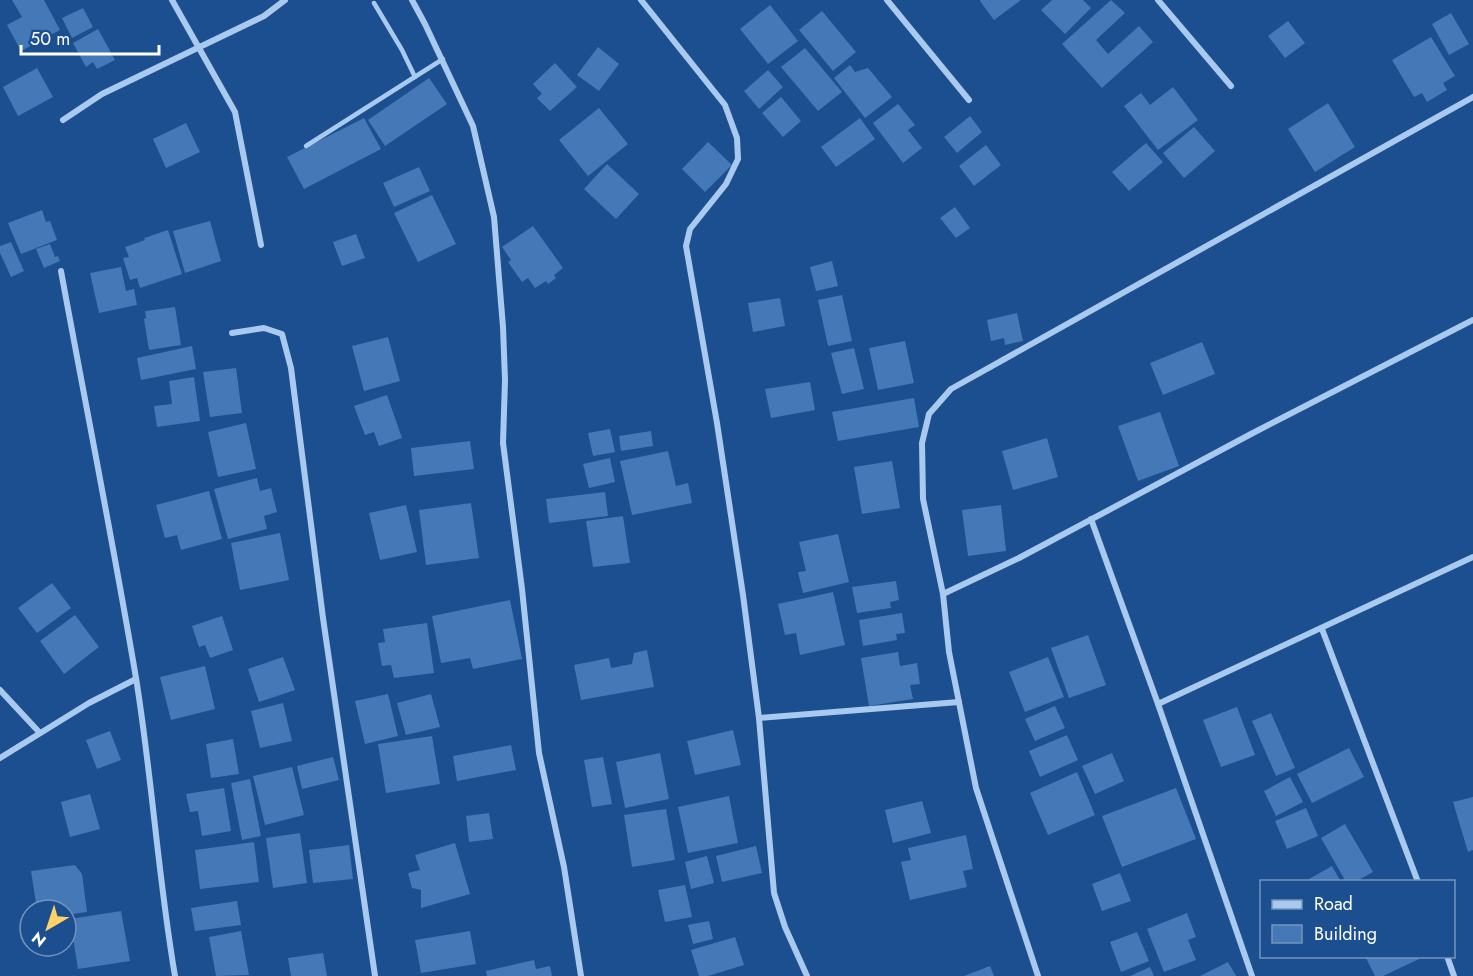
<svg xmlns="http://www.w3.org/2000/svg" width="1473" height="976" viewBox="0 0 1473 976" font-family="Jost,sans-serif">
	<rect width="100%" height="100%" fill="#1b4f8f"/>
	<!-- building -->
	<g fill="#4478b7">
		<path d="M12,0H44L60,30L21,51L7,25L22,17Z"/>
		<path d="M981,0H1021L994,20L980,1Z"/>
		<path d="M1052,0H1083L1091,8L1065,34L1041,10Z"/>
		<path d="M1111,0L1125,13L1096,40L1108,54L1139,26L1153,42L1102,88L1062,44Z"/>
		<path d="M770,5L798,41L768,64L740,29Z"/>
		<path d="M83,8L93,27L72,38L62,18Z"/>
		<path d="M822,11L856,52L833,71L799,30Z"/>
		<path d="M1451,13L1469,44L1449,55L1432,24Z"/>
		<path d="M1288,21L1305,43L1285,58L1268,36Z"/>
		<path d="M98,29L115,60L97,69L93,62L86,67L73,43Z"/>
		<path d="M1431,37L1455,76L1443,83L1447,90L1427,102L1422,93L1414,97L1392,60Z"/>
		<path d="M598,47L619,64L599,91L577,75Z"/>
		<path d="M805,48L842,92L818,111L781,67Z"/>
		<path d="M555,63L577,87L550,111L537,98L542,94L533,84Z"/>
		<path d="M850,65L855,72L868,68L892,97L865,118L834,78Z"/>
		<path d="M37,68L53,97L18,116L3,87Z"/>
		<path d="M768,70L783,87L759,109L744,91Z"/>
		<path d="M429,78L447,104L385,146L368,120Z"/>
		<path d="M1173,87L1198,120L1158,150L1124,106L1141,93L1150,105Z"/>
		<path d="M781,97L801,121L783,137L762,113Z"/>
		<path d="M1328,103L1355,147L1315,172L1288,129Z"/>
		<path d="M898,104L915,125L908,130L922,148L903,163L873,123Z"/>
		<path d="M599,108L628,144L588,176L559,140Z"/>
		<path d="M970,116L982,132L957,153L944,137Z"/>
		<path d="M364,118L381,149L304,189L287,157Z"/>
		<path d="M860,118L875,139L836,167L821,147Z"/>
		<path d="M186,123L200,152L166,168L153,139Z"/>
		<path d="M1194,127L1215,151L1184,178L1163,153Z"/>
		<path d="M708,142L732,165L705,192L682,169Z"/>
		<path d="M1146,143L1163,162L1129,191L1112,172Z"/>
		<path d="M986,145L1001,165L974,186L959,166Z"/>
		<path d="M607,164L639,194L616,219L584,189Z"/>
		<path d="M419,167L430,191L394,207L383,183Z"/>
		<path d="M432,195L456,244L418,262L394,213Z"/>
		<path d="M955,207L970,228L956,238L940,218Z"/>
		<path d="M42,210L46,222L50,221L57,240L21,254L8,223Z"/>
		<path d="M210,221L221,261L185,273L173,231Z"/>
		<path d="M533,226L563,268L554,275L556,278L548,284L546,281L535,288L528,278L522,282L508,262L511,260L502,247Z"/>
		<path d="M168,230L182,274L140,288L137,278L130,280L123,258L129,257L125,247L145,240L144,238Z"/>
		<path d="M356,234L365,258L342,266L333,242Z"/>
		<path d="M11,242L24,271L11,277L0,253V246Z"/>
		<path d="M50,244L55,257L58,256L60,261L44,268L36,249Z"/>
		<path d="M832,261L838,286L816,291L810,267Z"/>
		<path d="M121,267L126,291L134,289L137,305L99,313L90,273Z"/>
		<path d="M842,295L852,341L828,346L818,300Z"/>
		<path d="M780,298L785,326L753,332L748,303Z"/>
		<path d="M175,307L181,345L149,350L144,319L146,318L145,311Z"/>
		<path d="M1017,313L1023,341L1005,345L1004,338L991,341L987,320Z"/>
		<path d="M388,337L400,381L364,391L352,346Z"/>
		<path d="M905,341L914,383L878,390L869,348Z"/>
		<path d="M1202,342L1215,374L1163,395L1150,363Z"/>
		<path d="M192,346L196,369L141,380L137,358Z"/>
		<path d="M854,348L864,389L842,394L831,353Z"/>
		<path d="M236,368L242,413L210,417L203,372Z"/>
		<path d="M194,377L200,421L157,427L154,406L172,404L169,381Z"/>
		<path d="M810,382L815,410L771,418L765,389Z"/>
		<path d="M387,395L402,438L379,446L374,432L365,435L354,406Z"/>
		<path d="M914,398L919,427L838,441L832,412Z"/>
		<path d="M1160,412L1179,466L1138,481L1118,426Z"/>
		<path d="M246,423L256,469L218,477L208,432Z"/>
		<path d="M610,429L615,452L593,456L588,433Z"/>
		<path d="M651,431L653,446L621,451L619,436Z"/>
		<path d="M1047,438L1058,477L1013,490L1002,451Z"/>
		<path d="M470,441L474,469L414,476L411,448Z"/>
		<path d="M668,451L676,486L688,483L692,503L632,515L620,461Z"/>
		<path d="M610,458L615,482L589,488L583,464Z"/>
		<path d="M892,461L900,508L862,514L854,467Z"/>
		<path d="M257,478L260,491L271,488L277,512L264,516L267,529L228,539L214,489Z"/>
		<path d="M209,491L222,539L181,550L177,535L165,538L156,505Z"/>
		<path d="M605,492L608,516L549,523L546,499Z"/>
		<path d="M471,503L479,558L426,565L419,510Z"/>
		<path d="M406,505L417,552L380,560L369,513Z"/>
		<path d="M1001,505L1006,551L968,556L962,510Z"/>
		<path d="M623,516L630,563L593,567L586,521Z"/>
		<path d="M280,533L289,580L240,590L231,543Z"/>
		<path d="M838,534L849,582L803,593L798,572L806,571L799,542Z"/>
		<path d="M896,581L899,600L890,602L891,608L857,613L852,587Z"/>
		<path d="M52,583L71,608L37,633L18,608Z"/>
		<path d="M833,592L845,645L800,655L796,633L785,635L778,604Z"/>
		<path d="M510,600L522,659L473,669L470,658L441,663L432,616Z"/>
		<path d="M902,613L905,633L896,634L897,640L863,646L859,620Z"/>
		<path d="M75,615L99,647L64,674L40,641Z"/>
		<path d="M222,616L233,650L210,658L205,645L199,647L192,626Z"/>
		<path d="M427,623L434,673L394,678L391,665L382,666L378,643L385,642L383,629Z"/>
		<path d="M1088,635L1106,685L1069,698L1051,648Z"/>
		<path d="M647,650L654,687L581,700L574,665L609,658L611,668L632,664L634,653Z"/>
		<path d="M898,652L900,666L917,663L920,684L910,685L913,699L869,706L861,658Z"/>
		<path d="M283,657L295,690L259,702L248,669Z"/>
		<path d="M1048,657L1064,697L1025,712L1009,672Z"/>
		<path d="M205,666L215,709L171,720L160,677Z"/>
		<path d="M388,694L398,736L365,744L355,701Z"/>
		<path d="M431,694L440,727L406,735L397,703Z"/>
		<path d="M283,703L292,741L260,748L251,711Z"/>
		<path d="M1055,706L1065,728L1035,741L1025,719Z"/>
		<path d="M1237,707L1255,755L1221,767L1203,720Z"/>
		<path d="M1271,713L1295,768L1276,776L1252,721Z"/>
		<path d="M733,730L741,765L695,775L687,741Z"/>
		<path d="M110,731L121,760L97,769L86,740Z"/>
		<path d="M1067,735L1078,760L1040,777L1029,751Z"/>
		<path d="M432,736L440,784L386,793L378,744Z"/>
		<path d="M233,739L239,774L211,778L206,744Z"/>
		<path d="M511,745L516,770L457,781L453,756Z"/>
		<path d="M1349,748L1364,777L1312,803L1297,774Z"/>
		<path d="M660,753L669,799L625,808L616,762Z"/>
		<path d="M1112,753L1124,781L1095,794L1082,766Z"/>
		<path d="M333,757L339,780L302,789L297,766Z"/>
		<path d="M603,757L612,804L592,807L584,760Z"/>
		<path d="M292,767L304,815L265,825L253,776Z"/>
		<path d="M1077,772L1095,815L1048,835L1030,793Z"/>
		<path d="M1290,777L1303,802L1276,816L1264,791Z"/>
		<path d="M250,779L261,836L242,840L231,783Z"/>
		<path d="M224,788L231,831L202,836L198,811L190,812L186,794Z"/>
		<path d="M1176,788L1196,839L1122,867L1102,816Z"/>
		<path d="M90,794L100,829L70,837L61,802Z"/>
		<path d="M729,796L738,843L688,853L678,807Z"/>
		<path d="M1473,797V850L1468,852L1453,802Z"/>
		<path d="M922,801L931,833L893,843L885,810Z"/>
		<path d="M1306,808L1318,836L1287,849L1275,821Z"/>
		<path d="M666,809L675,860L632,867L624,815Z"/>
		<path d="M489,813L493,839L469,842L466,816Z"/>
		<path d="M1345,824L1373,872L1355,882H1346L1321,838Z"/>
		<path d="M300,833L307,883L273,888L266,838Z"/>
		<path d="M966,835L973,869L963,871L967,887L910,900L901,862L911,860L908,848Z"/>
		<path d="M254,842L259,882L200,889L195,850Z"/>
		<path d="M455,843L470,894L421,908V890L412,888L408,873L420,870L415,855Z"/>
		<path d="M349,845L353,879L313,883L309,850Z"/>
		<path d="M756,846L762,873L722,882L716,856Z"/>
		<path d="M707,856L714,883L691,889L685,862Z"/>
		<path d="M75,865L82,874L87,912L66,915V910H37L31,871Z"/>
		<path d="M1332,866L1341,882H1304Z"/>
		<path d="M1120,873L1131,901L1102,911L1092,884Z"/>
		<path d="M685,885L692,917L665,922L658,890Z"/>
		<path d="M237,901L241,925L195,931L191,908Z"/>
		<path d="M121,911L130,961L78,969L70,919Z"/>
		<path d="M1187,913L1196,937L1188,940L1196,960L1164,972L1147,929Z"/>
		<path d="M709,921L713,939L693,944L688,925Z"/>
		<path d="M241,931L249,975L216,976L209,937Z"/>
		<path d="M470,931L476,964L421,973L415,940Z"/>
		<path d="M1137,932L1149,961L1121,972L1110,942Z"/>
		<path d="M735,937L744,965L708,976H699L691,950Z"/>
		<path d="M323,953L327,976H291L288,958Z"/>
		<path d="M1365,956H1418L1419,959L1383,976H1375Z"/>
		<path d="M534,960L536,969L550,966L552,976H487L486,971Z"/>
		<path d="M1228,962L1236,976H1200Z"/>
		<path d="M990,966L994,976H964Z"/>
		<path d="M1150,967L1154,976H1130Z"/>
	</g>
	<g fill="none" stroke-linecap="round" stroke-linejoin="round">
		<!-- lane -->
		<g stroke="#a9c9ee" stroke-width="4.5">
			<path d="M374,3L402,50L415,77"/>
			<path d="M306,146L443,59"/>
		</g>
		<!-- street -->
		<g stroke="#a9c9ee" stroke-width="6">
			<path d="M172,0L235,112L261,245"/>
			<path d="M412,0L425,24L473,126L494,217L503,327L505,380L503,443L522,589L539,753L564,867L581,976"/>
			<path d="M641,0L725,105L737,138L738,159L726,184L690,229L686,246L717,423L743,595L759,718L774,893L785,927L807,976"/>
			<path d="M887,0L969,100"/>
			<path d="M1158,0L1231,86"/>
			<path d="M63,120L102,94L264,16L285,0"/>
			<path d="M61,271C86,407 113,542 136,678C152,777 158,877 175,976"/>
			<path d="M232,333L264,328L282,334L291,368L323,618L375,976"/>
			<path d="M1091,519L1158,704L1252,976"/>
			<path d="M943,594L1019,558L1251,434L1473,320"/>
			<path d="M1322,629L1418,882"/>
			<path d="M0,690L39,732"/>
			<path d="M1158,704L1473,557"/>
			<path d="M759,718L959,702"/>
			<path d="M0,758L89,703L136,679"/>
			<path d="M1447,956L1454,976"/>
			<path d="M1038,976L976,788L949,652L943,594L923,499L922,443L929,414L951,389L1473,97"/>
		</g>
	</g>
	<!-- legend -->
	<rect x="1260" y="880" width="195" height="78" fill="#1b4f8f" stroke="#7695bc" stroke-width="1.5"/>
	<rect x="1272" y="900" width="30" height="9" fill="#a9c9ee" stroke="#7695bc" stroke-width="1.5"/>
	<text x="1314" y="910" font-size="18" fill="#ffffff">Road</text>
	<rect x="1272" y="925" width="30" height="18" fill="#4478b7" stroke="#7695bc" stroke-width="1.5"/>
	<text x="1314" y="940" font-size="18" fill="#ffffff">Building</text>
	<!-- north arrow -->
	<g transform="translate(48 928) rotate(219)"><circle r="28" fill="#1b4f8f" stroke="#7695bc" stroke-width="1.5"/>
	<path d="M0-4.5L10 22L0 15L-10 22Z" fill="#ffd166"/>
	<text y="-9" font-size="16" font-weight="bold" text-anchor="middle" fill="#ffffff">N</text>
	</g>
	<!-- scale -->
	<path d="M21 45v9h138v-9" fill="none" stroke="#ffffff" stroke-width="3"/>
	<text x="30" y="45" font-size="18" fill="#ffffff" stroke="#1b4f8f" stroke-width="4.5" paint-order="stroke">50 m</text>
</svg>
